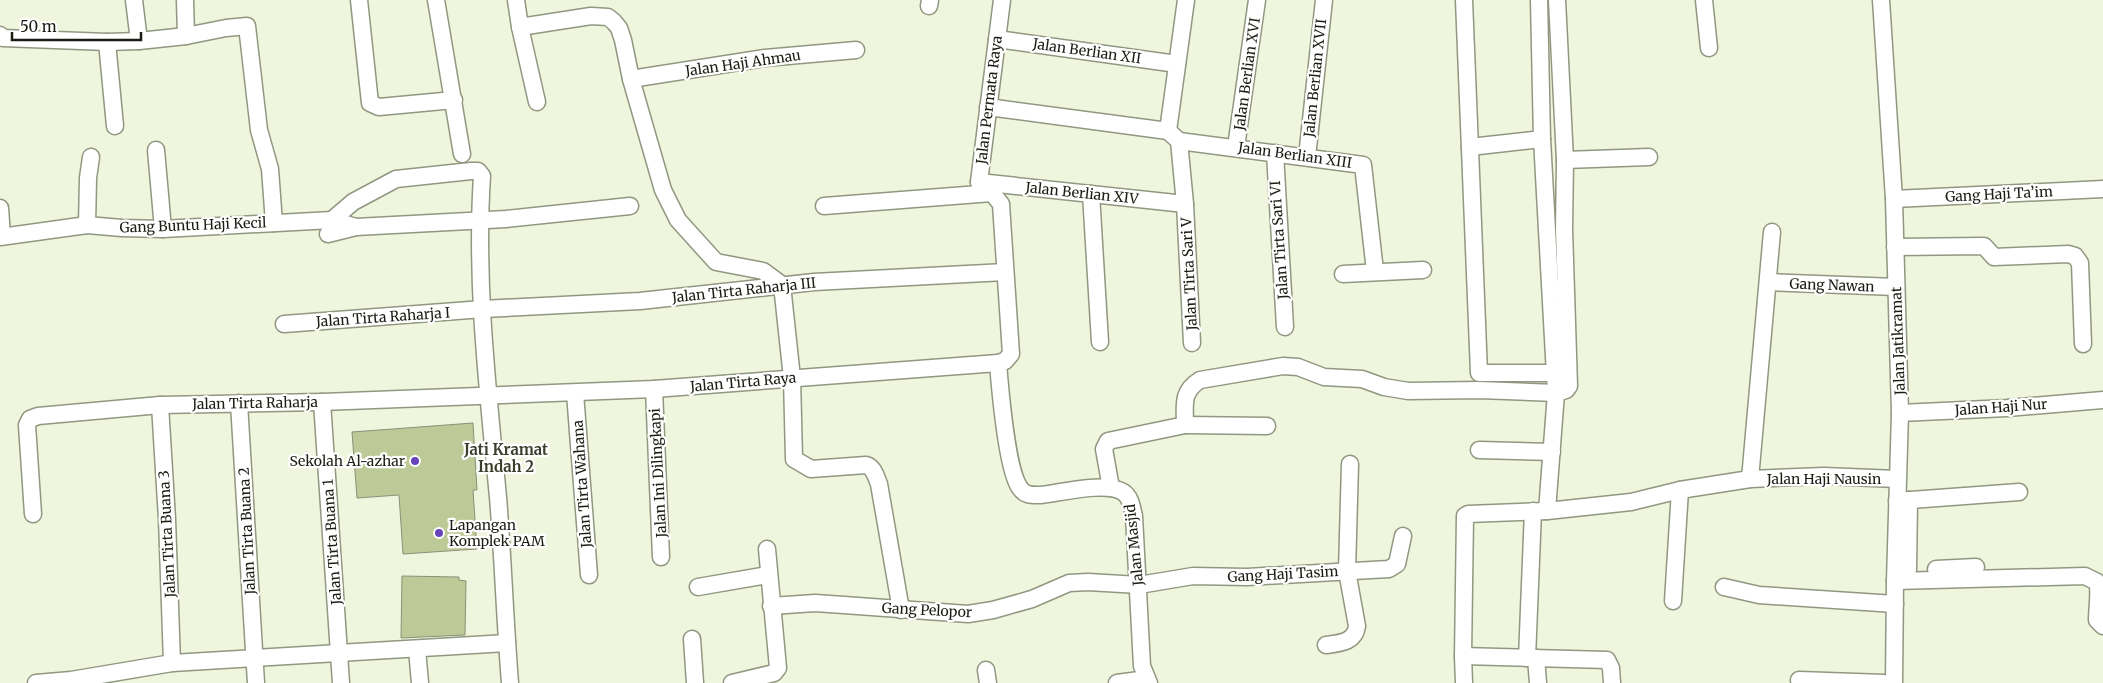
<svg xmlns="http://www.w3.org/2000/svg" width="2103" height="683" viewBox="0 0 2103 683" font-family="Merriweather,serif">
	<rect width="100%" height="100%" fill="#eff6dd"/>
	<!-- building -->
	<g fill="#bdca97" stroke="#8a9079">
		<path d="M473,423L477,490H473L477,549L403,554L399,495L357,498L352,432Z"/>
		<path d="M402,576L459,577V580L466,581L465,635L401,638Z"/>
	</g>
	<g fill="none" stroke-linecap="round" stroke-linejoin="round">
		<defs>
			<g id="minor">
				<path d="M134,0L139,41"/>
				<path d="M185,0L186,36"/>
				<path d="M359,0L370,103L379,107L454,100"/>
				<path d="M436,0L462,154"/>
				<path d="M516,0L520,27L591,16L608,17L614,22L619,28L623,40L631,79L663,190L678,220L716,262L763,271L782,285L792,378L794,459L811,469L866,465C874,467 876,477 879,484L901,610"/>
				<path d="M1186,0L1168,131L1179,141L1185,204L1192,343"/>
				<path d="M1464,0L1479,373H1555"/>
				<path d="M1539,0L1542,139L1556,393L1547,511"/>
				<path d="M1704,0L1709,48"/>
				<path d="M1881,0L1894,199L1900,413L1895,581L1894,683"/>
				<path d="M929,6L930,0"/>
				<path d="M520,27L537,102"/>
				<path d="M0,35L3,38L107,42L139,41L186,36L226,28L247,26L259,130L270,169L274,223"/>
				<path d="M997,39L1177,64"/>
				<path d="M107,42L115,126"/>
				<path d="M631,79L765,58L856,50"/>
				<path d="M988,107L1168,131"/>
				<path d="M1179,141L1363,165L1375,271"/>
				<path d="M1236,147L1257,0"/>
				<path d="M1470,147L1542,139"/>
				<path d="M156,150L163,229"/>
				<path d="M1275,153L1285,327"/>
				<path d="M1307,157L1324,0"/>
				<path d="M1565,160L1649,157"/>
				<path d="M979,182L1185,204"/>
				<path d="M1091,194L1100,342"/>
				<path d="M1894,199L2103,189"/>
				<path d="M824,206L992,193"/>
				<path d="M0,208L2,236"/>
				<path d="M332,220L353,202L396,179L471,171H478L482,176C475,283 488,391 498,497C503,559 505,621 510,683"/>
				<path d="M87,225L88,178L91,157"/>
				<path d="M328,234L356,227L506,219L630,206"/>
				<path d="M0,237L87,225L122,228L163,229L332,220L356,227"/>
				<path d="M1895,247L1984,246L1994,257L2068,254L2075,256L2080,263L2083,344"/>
				<path d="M1343,274L1423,270"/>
				<path d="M1768,282L1896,287"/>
				<path d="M284,324L483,309L640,301L814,282L1005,272"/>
				<path d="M998,363C1000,388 1007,471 1020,488C1025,496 1033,495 1041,495C1060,493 1106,481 1123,492C1131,497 1132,508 1134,516L1142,666L1149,683"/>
				<path d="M654,389L661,557"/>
				<path d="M575,393L589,575"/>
				<path d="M322,402L341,683"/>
				<path d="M239,403L256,683"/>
				<path d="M160,405L167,519L172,663"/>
				<path d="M1900,413L2007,408L2103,400"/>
				<path d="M1185,425L1267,426"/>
				<path d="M1479,450L1552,452"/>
				<path d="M1750,479L1772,232"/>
				<path d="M1111,488L1104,449L1108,441L1185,425C1185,405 1181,392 1200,380L1283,366L1298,367L1324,377L1362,379L1384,387L1408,391L1479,390L1556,393L1566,390L1569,386L1564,229L1565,160L1557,0"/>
				<path d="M1897,501L2019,492"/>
				<path d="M33,514L27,425L30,419L38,416L160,405L322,402L654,389L998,363L1005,361L1011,354L1001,204L992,193L979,182L1002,0"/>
				<path d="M1936,569L1976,567"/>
				<path d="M1908,570L1909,500"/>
				<path d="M1895,581L2085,576L2097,582C2100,590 2097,610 2097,620L2103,626"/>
				<path d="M698,587L768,575"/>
				<path d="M1724,587L1759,595L1895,604"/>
				<path d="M1673,601L1680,490"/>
				<path d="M771,606L815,603L844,605L968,614L993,610L1032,599L1069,583L1088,582L1139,585L1193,576L1247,577L1389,569L1397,564L1403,536"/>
				<path d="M692,639L695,683"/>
				<path d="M1326,645C1341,643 1355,642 1357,626L1347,571L1350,464"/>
				<path d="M417,649L420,683"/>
				<path d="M1463,656L1607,660L1611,668L1612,683"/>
				<path d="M1527,658L1533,511"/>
				<path d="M1536,658L1538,683"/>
				<path d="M986,670L988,683"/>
				<path d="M1799,680L1884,683"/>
				<path d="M36,683L71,680L172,663L507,643"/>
				<path d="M732,683L774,673L778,668L767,549"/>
				<path d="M1117,683L1147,679"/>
				<path d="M1464,683L1463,656L1465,516L1468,514L1547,511L1631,502L1680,490L1750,479L1824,476L1897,479"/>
			</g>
		</defs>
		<!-- minor casing -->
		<use href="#minor" stroke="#919780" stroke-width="19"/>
		<!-- minor -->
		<use href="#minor" stroke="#fff" stroke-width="16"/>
	</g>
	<!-- markers -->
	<g fill="#6943bc" stroke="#fff" stroke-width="2">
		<circle cx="415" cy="461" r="5"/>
		<circle cx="439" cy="533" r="5"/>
	</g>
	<g text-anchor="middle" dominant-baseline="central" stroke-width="4.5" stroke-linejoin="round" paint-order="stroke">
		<!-- street labels -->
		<g font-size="14" fill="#1a1c13" stroke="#fff">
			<text transform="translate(1087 51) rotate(8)">Jalan Berlian XII</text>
			<text transform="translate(743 63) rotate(-8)">Jalan Haji Ahmau</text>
			<text transform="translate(1247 74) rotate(-82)">Jalan Berlian XVI</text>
			<text transform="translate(1315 78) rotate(-84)">Jalan Berlian XVII</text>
			<text transform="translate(989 100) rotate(-83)">Jalan Permata Raya</text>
			<text transform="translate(1295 155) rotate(8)">Jalan Berlian XIII</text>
			<text transform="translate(1082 193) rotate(6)">Jalan Berlian XIV</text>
			<text transform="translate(1999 194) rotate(-3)">Gang Haji Ta’im</text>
			<text transform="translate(193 225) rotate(-2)">Gang Buntu Haji Kecil</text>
			<text transform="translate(1279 240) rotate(-94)">Jalan Tirta Sari VI</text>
			<text transform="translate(1189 274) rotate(-93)">Jalan Tirta Sari V</text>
			<text transform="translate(1832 285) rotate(2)">Gang Nawan</text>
			<text transform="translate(744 290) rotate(-6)">Jalan Tirta Raharja III</text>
			<text transform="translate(383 317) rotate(-4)">Jalan Tirta Raharja I</text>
			<text transform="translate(1898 341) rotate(-92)">Jalan Jatikramat</text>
			<text transform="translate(743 382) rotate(-5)">Jalan Tirta Raya</text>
			<text transform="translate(255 403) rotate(-1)">Jalan Tirta Raharja</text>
			<text transform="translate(2001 407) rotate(-4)">Jalan Haji Nur</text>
			<text transform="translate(658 473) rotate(-93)">Jalan Ini Dilingkapi</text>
			<text x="1824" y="479">Jalan Haji Nausin</text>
			<text transform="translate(582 484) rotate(-94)">Jalan Tirta Wahana</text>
			<text transform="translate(247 531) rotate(-93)">Jalan Tirta Buana 2</text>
			<text transform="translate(167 534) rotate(-93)">Jalan Tirta Buana 3</text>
			<text transform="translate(332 542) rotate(-94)">Jalan Tirta Buana 1</text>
			<text transform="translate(1134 545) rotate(-96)">Jalan Masjid</text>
			<text transform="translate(1283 574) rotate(-3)">Gang Haji Tasim</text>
			<text transform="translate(927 610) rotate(3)">Gang Pelopor</text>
		</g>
		<!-- poi labels -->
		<g font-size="14" fill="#1a1c13" stroke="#fff" text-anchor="end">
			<text x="405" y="461">Sekolah Al-azhar</text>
			<text x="449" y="525" text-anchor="start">Lapangan<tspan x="449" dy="16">Komplek PAM</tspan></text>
		</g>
		<!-- neighbourhood labels -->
		<g font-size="15" font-weight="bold" fill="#3a3f2b" stroke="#fff">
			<text x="506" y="449">Jati Kramat<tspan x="506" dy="17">Indah 2</tspan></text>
		</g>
	</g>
	<!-- scale -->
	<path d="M12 32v8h129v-8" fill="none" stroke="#1a1c13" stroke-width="2.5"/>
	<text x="20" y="32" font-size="15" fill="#1a1c13" stroke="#ffffff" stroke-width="4" paint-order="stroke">50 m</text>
</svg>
